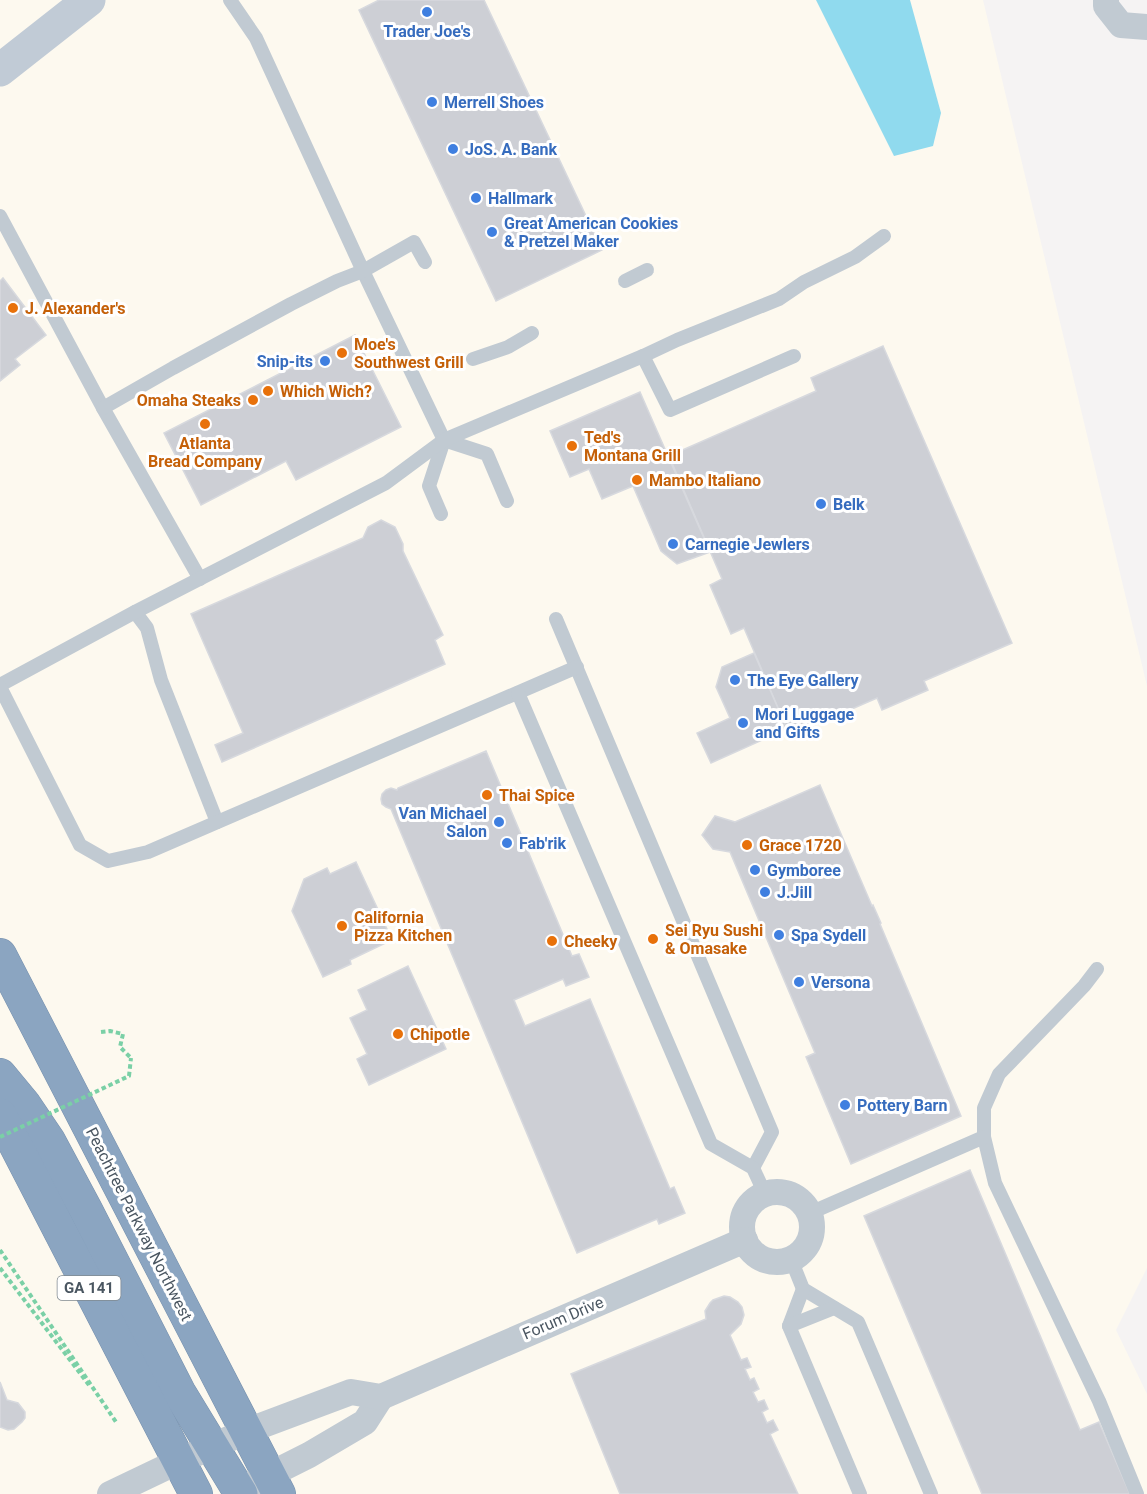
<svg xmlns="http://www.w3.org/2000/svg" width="1147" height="1494" viewBox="0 0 1147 1494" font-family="Roboto,sans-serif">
	<rect width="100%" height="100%" fill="#f5f3f3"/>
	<!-- commercial -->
	<path fill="#fdf9ef" d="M0,0H983L1147,686V1268L1116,1330L1147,1394V1494H0Z"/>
	<!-- water -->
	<path fill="#90daee" d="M816,0H910L941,113L933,146L894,156Z"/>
	<!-- building -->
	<g fill="#cdcfd5" stroke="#d7d9de" stroke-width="1.5">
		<path d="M379,0H484L602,250L496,301L359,10Z"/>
		<path d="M3,278L46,335L15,359L20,365L0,381V281Z"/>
		<path d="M355,335L401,427L296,480L286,461L201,505L164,433Z"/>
		<path d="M883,346L1012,643L924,681L928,690L882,710L877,698L790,736L744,628L731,634L710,585L722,579L669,456L816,391L811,378Z"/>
		<path d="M640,392L710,552L677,564L661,551L633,486L602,499L589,469L570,477L550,431Z"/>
		<path d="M381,520L395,527L403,544V551L443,635L435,640L445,664L222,762L215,745L243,733L191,614L363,538L368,527Z"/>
		<path d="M754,653L787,729L711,763L697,733L730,718L716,687L722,667Z"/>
		<path d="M486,751L572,956L579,954L589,977L566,986L563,979L514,1000L525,1026L590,999L670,1189L674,1187L685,1213L659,1224L657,1219L577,1253L391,809L386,807L382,804L381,799L382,794L386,790L391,788L397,790L398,788Z"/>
		<path d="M820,785L872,906L873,905L881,923L880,924L961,1116L851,1164L806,1057L815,1053L730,852L713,849L702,835L715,816L735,822Z"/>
		<path d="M356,862L392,940L350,960L351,964L323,977L292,911L304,879L327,868L330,874Z"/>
		<path d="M408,966L446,1049L369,1085L357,1059L367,1054L350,1018L367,1010L358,990Z"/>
		<path d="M970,1170L1080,1430L1099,1422L1130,1494H982L864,1216Z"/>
		<path d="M724,1296L730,1297L738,1302L742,1307L744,1315L741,1324L730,1335L741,1360L747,1358L751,1367L745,1369L750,1380L754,1378L759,1389L753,1392L758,1402L764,1400L768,1409L762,1412L767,1423L773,1420L778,1430L770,1434L798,1494H620L571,1374L706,1319L705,1311L710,1303L713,1300Z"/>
		<path d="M0,1382L7,1400L18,1403L25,1412V1418L22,1422L14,1429L8,1430L0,1427Z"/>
	</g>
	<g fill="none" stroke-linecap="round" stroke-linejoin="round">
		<defs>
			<g id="highway">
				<path d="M0,955L279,1494"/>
				<path d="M0,1075L24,1104L49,1141L86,1210L179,1392L241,1494"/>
				<path d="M0,1115L196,1494"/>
			</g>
		</defs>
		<!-- highway casing -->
		<use href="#highway" stroke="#7690ad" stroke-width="34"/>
		<!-- path -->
		<g stroke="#7ad0a6" stroke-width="4" stroke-dasharray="4.5 3" stroke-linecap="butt">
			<path d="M101,1032L110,1031L123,1034L120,1047L131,1058"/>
			<path d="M0,1250L116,1422"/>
			<path d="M0,1268L89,1385"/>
		</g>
		<!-- lane -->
		<g stroke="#c1cad2" stroke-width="14">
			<path d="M230,0L256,38L363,271L444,440L429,486L441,514"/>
			<path d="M0,216L103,408L200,579"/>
			<path d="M625,281L647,270"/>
			<path d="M643,356L670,410L794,356"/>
			<path d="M473,359L508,347L532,333"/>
			<path d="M103,408L173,368L291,304L337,281L363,271L414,242L425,262"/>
			<path d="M444,440L487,454L507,501"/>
			<path d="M135,612L147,628L161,680L217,822"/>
			<path d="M556,619L772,1132L753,1168"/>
			<path d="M0,685L135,612L386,483L444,440L643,356L677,340L779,299L804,282L855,257L884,236"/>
			<path d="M0,687L80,845L108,861L148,852L577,667"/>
			<path d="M518,693L711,1144L753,1168L765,1194"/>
			<path d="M1097,969L1084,986L999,1074L984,1108V1137L995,1183L1099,1401L1137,1494"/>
			<path d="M810,1213L984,1137"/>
			<path d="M791,1259L803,1289L858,1322L931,1494"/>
			<path d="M803,1289L789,1326L860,1494"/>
			<path d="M789,1326L834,1308"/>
		</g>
		<!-- street -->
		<g stroke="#c1cad2" stroke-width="26">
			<path d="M1106,0V6L1121,25L1147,27"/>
			<circle cx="777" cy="1227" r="35"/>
			<path d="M255,1482L309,1455L365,1422L381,1397"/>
			<path d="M110,1494L179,1461L247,1431L351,1392L381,1397L745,1240"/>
		</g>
		<!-- secondary -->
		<path stroke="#c1cbd6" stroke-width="33" d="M0,70L89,0"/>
		<!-- highway -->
		<use href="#highway" stroke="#8ba5c1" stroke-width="33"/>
		<!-- path-bridge -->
		<path stroke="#7ad0a6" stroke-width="4" stroke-dasharray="4.5 3" stroke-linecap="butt" d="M0,1137L129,1076L131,1058"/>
	</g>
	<!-- markers -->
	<g fill="#3f7fe0" stroke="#fff" stroke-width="2">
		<circle cx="427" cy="12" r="6"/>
		<circle cx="432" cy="102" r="6"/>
		<circle cx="453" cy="149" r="6"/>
		<circle cx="476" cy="198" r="6"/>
		<circle cx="492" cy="232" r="6"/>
		<circle cx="325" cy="361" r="6"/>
		<circle cx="821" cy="504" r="6"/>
		<circle cx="673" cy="544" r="6"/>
		<circle cx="735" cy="680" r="6"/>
		<circle cx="743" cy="723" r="6"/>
		<circle cx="499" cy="822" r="6"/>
		<circle cx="507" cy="843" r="6"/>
		<circle cx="755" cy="870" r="6"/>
		<circle cx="765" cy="892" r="6"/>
		<circle cx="779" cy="935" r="6"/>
		<circle cx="799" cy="982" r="6"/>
		<circle cx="845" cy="1105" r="6"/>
	</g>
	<g fill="#e8710a" stroke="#fff" stroke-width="2">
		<circle cx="13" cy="308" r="6"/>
		<circle cx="342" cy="353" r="6"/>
		<circle cx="268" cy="391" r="6"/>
		<circle cx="253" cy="400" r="6"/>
		<circle cx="205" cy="424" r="6"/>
		<circle cx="572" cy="446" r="6"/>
		<circle cx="637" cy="480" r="6"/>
		<circle cx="487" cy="795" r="6"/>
		<circle cx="747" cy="845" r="6"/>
		<circle cx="342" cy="926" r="6"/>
		<circle cx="653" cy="939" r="6"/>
		<circle cx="552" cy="941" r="6"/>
		<circle cx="398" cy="1034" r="6"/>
	</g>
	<g text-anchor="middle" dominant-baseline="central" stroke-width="6" stroke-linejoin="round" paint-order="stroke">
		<!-- shield labels -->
		<rect fill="#fff" stroke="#808990" stroke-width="1.5" x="57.5" y="1276" width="63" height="24" rx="4.5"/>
		<g font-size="15" font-weight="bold" fill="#4a5661">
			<text x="89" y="1288">GA 141</text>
		</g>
		<!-- shop labels -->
		<g font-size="16" font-weight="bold" fill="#366cbe" stroke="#fff" text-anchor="start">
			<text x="427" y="31" text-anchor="middle">Trader Joe's</text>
			<text x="444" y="102">Merrell Shoes</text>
			<text x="465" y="149">JoS. A. Bank</text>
			<text x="488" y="198">Hallmark</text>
			<text x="504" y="223">Great American Cookies<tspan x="504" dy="18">&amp; Pretzel Maker</tspan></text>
			<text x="313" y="361" text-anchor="end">Snip-its</text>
			<text x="833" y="504">Belk</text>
			<text x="685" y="544">Carnegie Jewlers</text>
			<text x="747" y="680">The Eye Gallery</text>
			<text x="755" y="714">Mori Luggage<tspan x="755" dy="18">and Gifts</tspan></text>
			<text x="487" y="813" text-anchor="end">Van Michael<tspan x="487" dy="18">Salon</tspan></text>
			<text x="519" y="843">Fab'rik</text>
			<text x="767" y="870">Gymboree</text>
			<text x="777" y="892">J.Jill</text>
			<text x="791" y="935">Spa Sydell</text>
			<text x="811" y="982">Versona</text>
			<text x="857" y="1105">Pottery Barn</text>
		</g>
		<!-- food labels -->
		<g font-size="16" font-weight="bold" fill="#c56008" stroke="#fff" text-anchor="start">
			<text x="25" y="308">J. Alexander's</text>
			<text x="354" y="344">Moe's<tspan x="354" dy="18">Southwest Grill</tspan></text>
			<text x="280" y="391">Which Wich?</text>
			<text x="241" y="400" text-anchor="end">Omaha Steaks</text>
			<text x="584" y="437">Ted's<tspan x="584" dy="18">Montana Grill</tspan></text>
			<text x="205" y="443" text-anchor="middle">Atlanta<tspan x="205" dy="18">Bread Company</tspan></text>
			<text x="649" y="480">Mambo Italiano</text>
			<text x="499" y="795">Thai Spice</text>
			<text x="759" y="845">Grace 1720</text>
			<text x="354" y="917">California<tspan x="354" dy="18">Pizza Kitchen</tspan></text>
			<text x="665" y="930">Sei Ryu Sushi<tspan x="665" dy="18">&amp; Omasake</tspan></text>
			<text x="564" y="941">Cheeky</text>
			<text x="410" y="1034">Chipotle</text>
		</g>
		<!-- street labels -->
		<g font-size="16" fill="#4a5661" stroke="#fff">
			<text transform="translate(139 1224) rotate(63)">Peachtree Parkway Northwest</text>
			<text transform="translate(563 1318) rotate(-23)">Forum Drive</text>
		</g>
	</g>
</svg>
